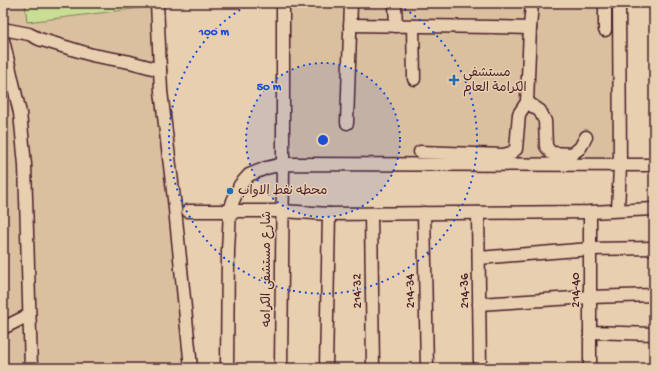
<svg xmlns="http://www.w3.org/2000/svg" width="657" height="371" viewBox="0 0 657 371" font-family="'Gochi Hand','Playpen Sans Arabic',sans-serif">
	<rect width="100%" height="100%" fill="#e7cfaf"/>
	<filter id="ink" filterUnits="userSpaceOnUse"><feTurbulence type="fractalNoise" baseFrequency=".025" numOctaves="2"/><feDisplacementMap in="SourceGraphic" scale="8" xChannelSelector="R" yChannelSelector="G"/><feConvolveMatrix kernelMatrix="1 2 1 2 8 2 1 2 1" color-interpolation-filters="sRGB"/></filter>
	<g filter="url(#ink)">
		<!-- built -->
		<g fill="#dbc0a0">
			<path d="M3,3H163L169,95L178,171L199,368H3Z"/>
			<path d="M289,3H615L619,165L292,157Z"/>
		</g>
		<!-- green -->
		<path fill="#c7de94" stroke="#887e60" d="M25,3H148L149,7L27,22Z"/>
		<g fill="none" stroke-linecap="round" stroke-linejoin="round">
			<defs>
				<g id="minor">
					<path d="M157,3L161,91L174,199L191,368"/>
					<path d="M395,3L396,26"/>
					<path d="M350,25L493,27L530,28"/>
					<path d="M413,26L414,79"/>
					<path d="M3,29L29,34L39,39L92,55L130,62L160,70"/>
					<path d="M605,30V3"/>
					<path d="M3,40L20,113L25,165L31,368"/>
					<path d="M527,102L540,111L545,121L546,146L551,153L572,154L580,148L586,137"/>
					<path d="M347,123L351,3"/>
					<path d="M420,152L503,155L511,153L516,149L519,114L527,102L530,28L532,3"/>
					<path d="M618,210L620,166L619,3"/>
					<path d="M188,211H282L329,214L590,212L654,209"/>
					<path d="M590,212V368"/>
					<path d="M424,213L427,368"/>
					<path d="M478,213L480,368"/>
					<path d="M371,214L373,368"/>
					<path d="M479,258L590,249L654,248"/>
					<path d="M479,304L590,297L654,295"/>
					<path d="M3,328L29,315"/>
					<path d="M590,332L654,334"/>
					<path d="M227,368L228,251L230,211L233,201L240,185L249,175L266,168L283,164L654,165"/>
					<path d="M281,368L283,164V3"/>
					<path d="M326,368L329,214"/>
				</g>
			</defs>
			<!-- minor casing -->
			<use href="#minor" stroke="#4a1f2b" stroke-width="15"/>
			<!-- minor -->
			<use href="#minor" stroke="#e7cfaf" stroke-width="12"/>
		</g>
	</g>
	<!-- distance rings -->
	<circle cx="323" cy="140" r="77" fill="#1d4ed8" fill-opacity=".12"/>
	<g fill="none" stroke="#1d4ed8" stroke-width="2" stroke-dasharray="2 4">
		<circle cx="323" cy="140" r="77"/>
		<path d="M394 3A154 154 0 1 1 252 3"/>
	</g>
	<!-- markers -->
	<g fill="#1f6fb2" stroke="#e7cfaf" stroke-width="1.5">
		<path d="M452 74h4v4h4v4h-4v4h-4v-4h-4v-4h4z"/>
		<circle cx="230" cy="191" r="4"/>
	</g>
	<g text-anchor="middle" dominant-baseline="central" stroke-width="3" stroke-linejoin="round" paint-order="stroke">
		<!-- poi labels -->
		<g font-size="13" fill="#4a1f2b" stroke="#e7cfaf" text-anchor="start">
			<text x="463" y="73">مستشفى<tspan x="463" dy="15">الكرامة العام</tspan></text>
			<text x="238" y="191">محطه نفط الاواب</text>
		</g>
		<!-- street labels -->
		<g font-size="13" fill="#4a1f2b" stroke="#e7cfaf">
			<text transform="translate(267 269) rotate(-90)">شارع مستشفى الكرامه</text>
			<text transform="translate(576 290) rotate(-90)">214-40</text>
			<text transform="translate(358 291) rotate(-91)">214-32</text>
			<text transform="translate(411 291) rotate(-91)">214-34</text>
			<text transform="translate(465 291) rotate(-90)">214-36</text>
		</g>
	</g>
	<circle cx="323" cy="140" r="6" fill="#1d4ed8" stroke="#e7cfaf" stroke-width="2"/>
	<g font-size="12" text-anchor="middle" font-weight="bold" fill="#1d4ed8" stroke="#e7cfaf" stroke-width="3" stroke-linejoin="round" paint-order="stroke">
		<text x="214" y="35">100 m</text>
		<text x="269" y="90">50 m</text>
	</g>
	<!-- margin -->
	<rect width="657" height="371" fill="none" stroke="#e7cfaf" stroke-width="16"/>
	<rect x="8" y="8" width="641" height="355" fill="none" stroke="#4a1f2b" stroke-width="1.5" filter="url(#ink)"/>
</svg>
